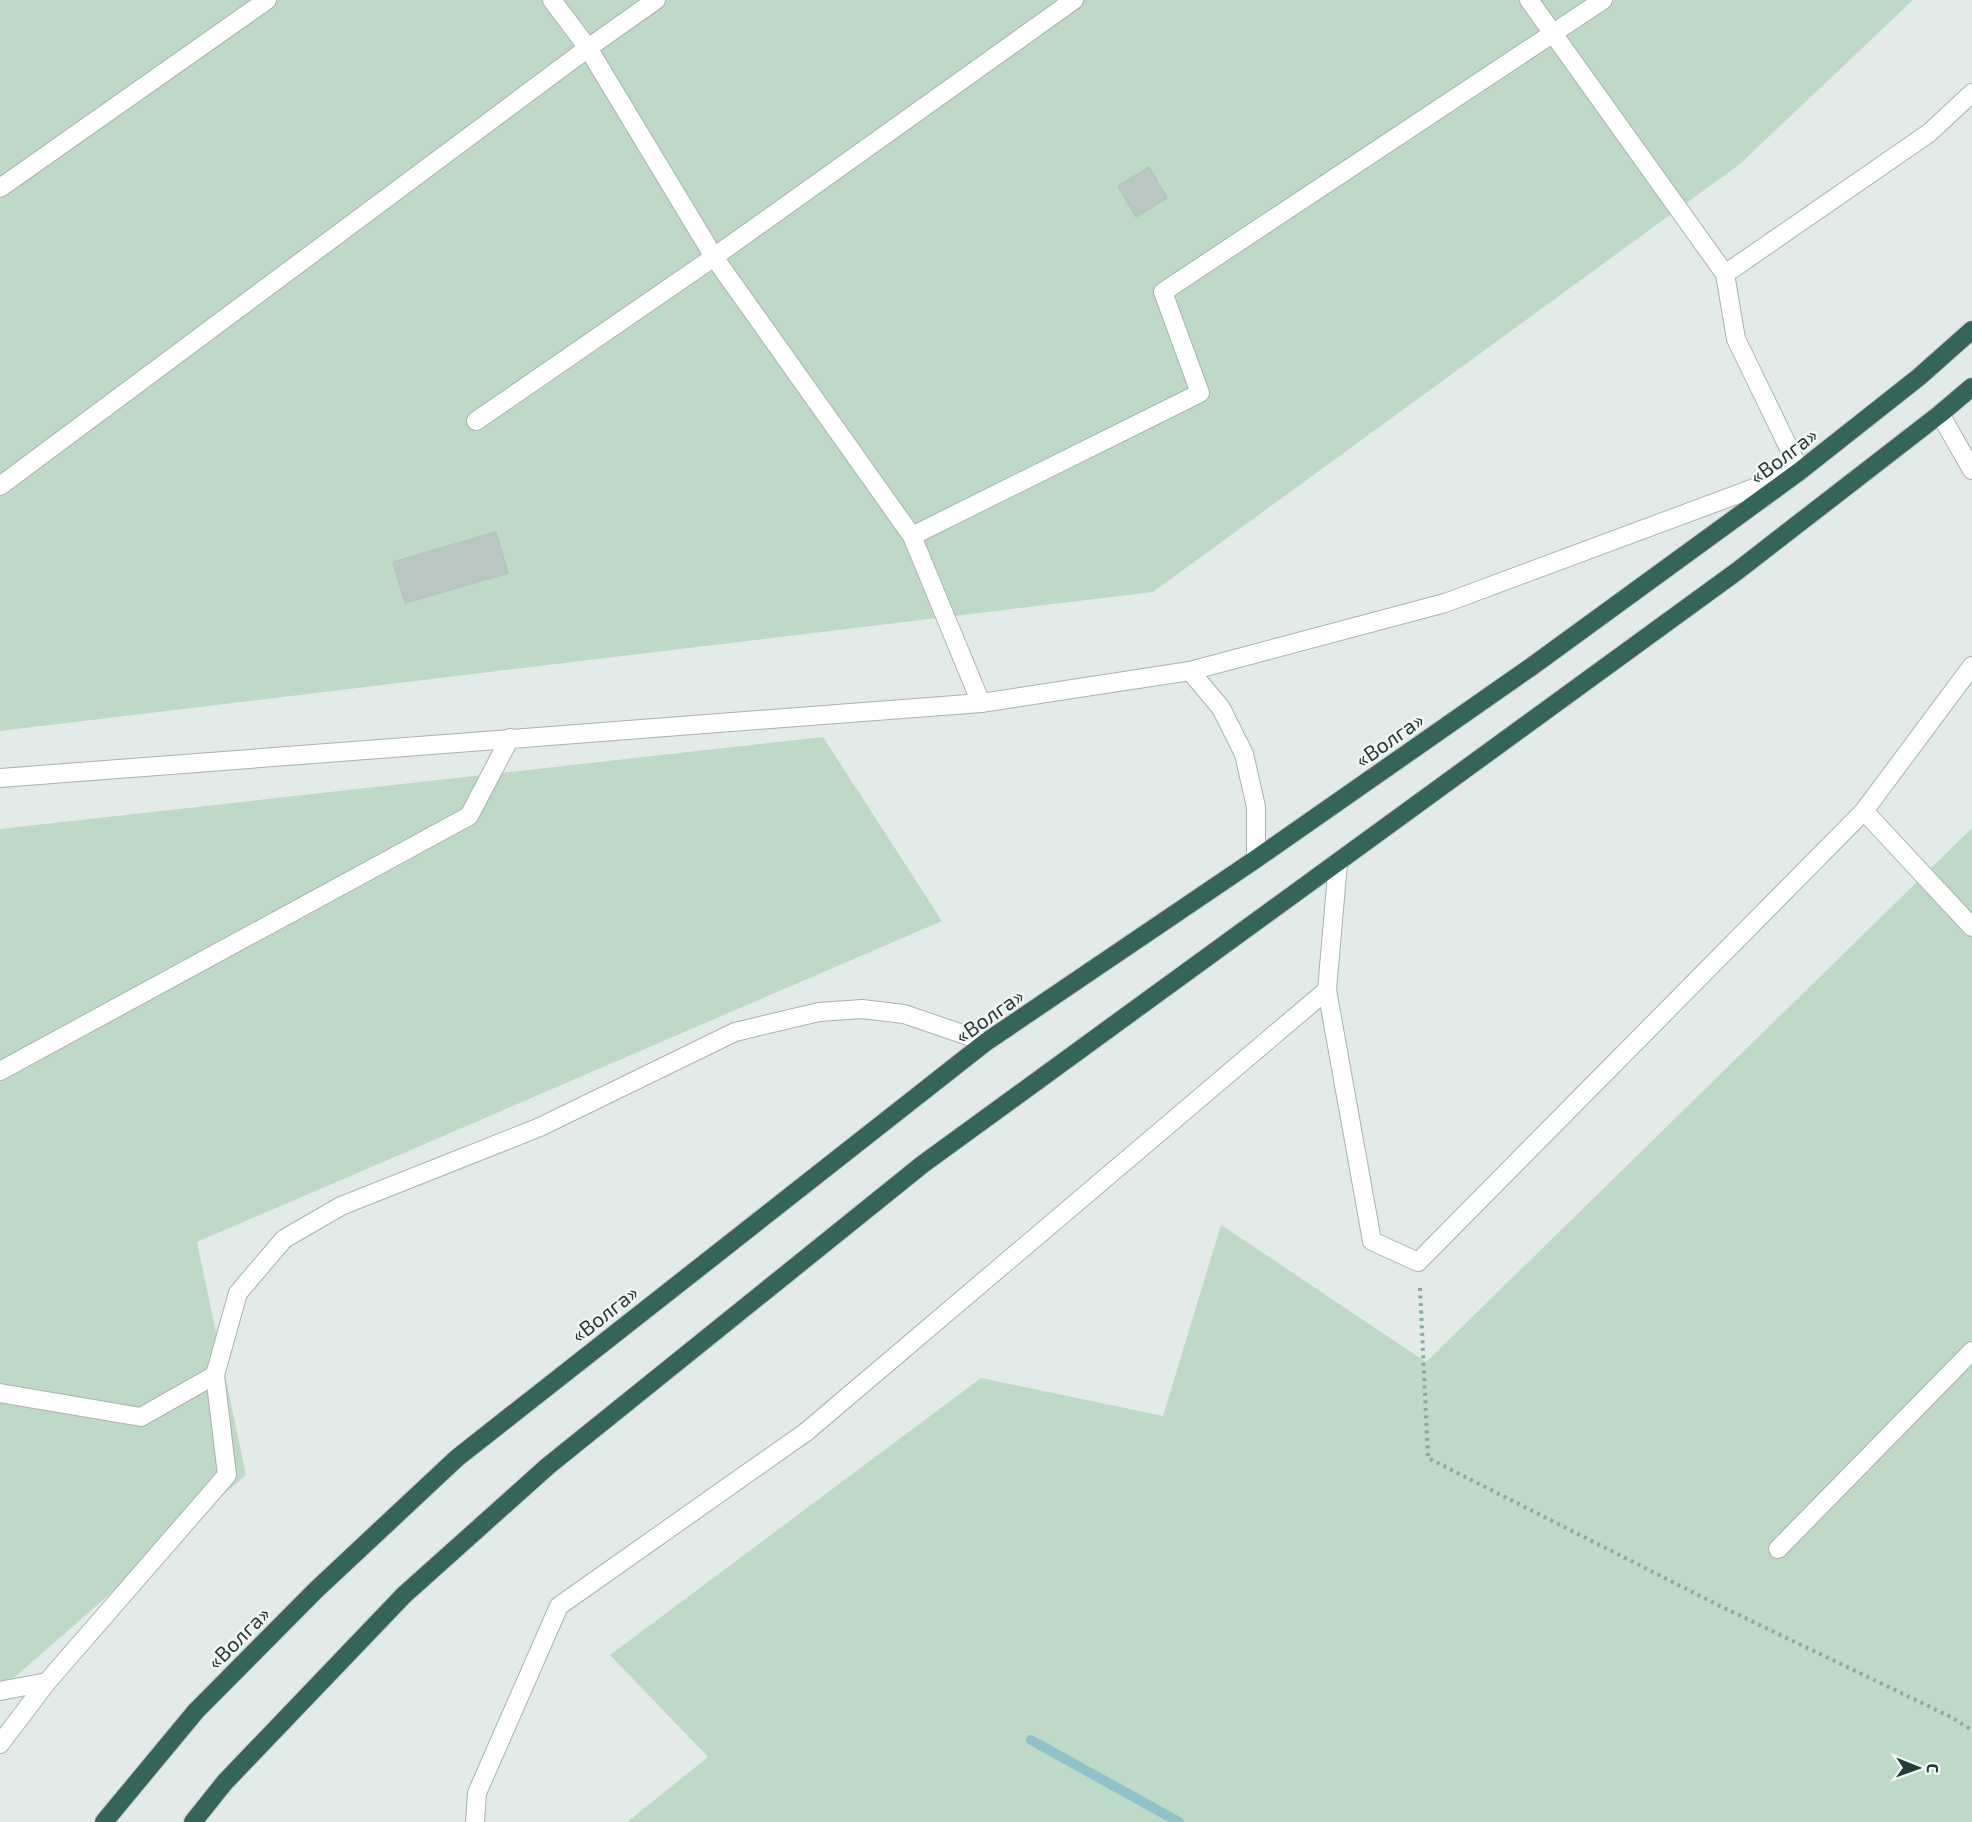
<svg xmlns="http://www.w3.org/2000/svg" width="1972" height="1822" viewBox="0 0 1972 1822" font-family="'Exo 2',sans-serif">
	<rect width="100%" height="100%" fill="#e3ebe8"/>
	<!-- green -->
	<g fill="#bedac6">
		<path d="M0,0H1913L1740,164L1153,592L0,731Z"/>
		<path d="M823,737L942,921L197,1242L246,1475L0,1690V829Z"/>
		<path d="M1972,828V1822H627L708,1757L610,1655L981,1378L1163,1416L1221,1225L1426,1362Z"/>
	</g>
	<g fill="none" stroke-linecap="round" stroke-linejoin="round">
		<!-- stream -->
		<path stroke="#91c2ca" stroke-width="10" d="M1031,1740L1179,1822"/>
	</g>
	<!-- building -->
	<g fill="#b9c6c1" stroke="#b6c4be" stroke-width="1.5">
		<path d="M1149,167L1167,198L1136,217L1118,186Z"/>
		<path d="M496,532L508,573L405,603L393,562Z"/>
	</g>
	<g fill="none" stroke-linecap="round" stroke-linejoin="round">
		<defs>
			<g id="minor">
				<path d="M552,0L588,48L714,257L912,536L981,703"/>
				<path d="M0,188L267,0"/>
				<path d="M1725,274L1929,133L1972,93"/>
				<path d="M1940,414L1972,470"/>
				<path d="M476,421L714,257L1074,0"/>
				<path d="M0,486L588,48L656,0"/>
				<path d="M912,536L1200,393L1163,292L1603,0"/>
				<path d="M1972,666L1864,811L1972,927"/>
				<path d="M1190,671L1221,708L1244,754L1256,807V859"/>
				<path d="M0,778L981,703L1190,671L1445,603L1800,471L1736,339L1725,274L1529,0"/>
				<path d="M1327,990L1372,1241L1418,1262L1864,811"/>
				<path d="M0,1071L469,816L510,738"/>
				<path d="M0,1393L141,1417L215,1375L238,1293L284,1239L341,1206L540,1127L735,1032L819,1012L862,1009L904,1014L986,1042"/>
				<path d="M1778,1549L1972,1351"/>
				<path d="M0,1691L47,1682"/>
				<path d="M0,1744L47,1682L227,1475L215,1375"/>
				<path d="M475,1822L477,1793L559,1606L806,1432L1327,990L1338,863"/>
			</g>
			<g id="highway">
				<path d="M104,1822L196,1711L316,1590L457,1458L986,1042L1256,859L1531,667L1800,471L1919,377L1972,330"/>
				<path d="M193,1822L225,1782L404,1595L548,1466L923,1164L1736,572L1940,414L1972,387"/>
			</g>
		</defs>
		<!-- minor casing -->
		<use href="#minor" stroke="#a6b3af" stroke-width="20"/>
		<!-- highway casing -->
		<use href="#highway" stroke="#c2c8c6" stroke-width="20"/>
		<!-- path -->
		<path stroke="#87aca0" stroke-width="4" stroke-dasharray="3 4.5" stroke-linecap="butt" d="M1420,1288L1428,1458L1716,1604L1949,1716L1972,1730"/>
		<!-- minor -->
		<use href="#minor" stroke="#fff" stroke-width="18"/>
		<!-- highway -->
		<use href="#highway" stroke="#34645a" stroke-width="18"/>
	</g>
	<g text-anchor="middle" dominant-baseline="central" stroke-width="4.5" stroke-linejoin="round" paint-order="stroke">
		<!-- street labels -->
		<g font-size="21" fill="#253b35" stroke="#f3f8f6">
			<text transform="translate(1783 455) rotate(-37)">«Волга»</text>
			<text transform="translate(1389 739) rotate(-35)">«Волга»</text>
			<text transform="translate(989 1015) rotate(-35)">«Волга»</text>
			<text transform="translate(604 1313) rotate(-38)">«Волга»</text>
			<text transform="translate(238 1637) rotate(-45)">«Волга»</text>
		</g>
	</g>
	<!-- north arrow -->
	<g transform="translate(1918 1768) rotate(91)" stroke="#f3f8f6" stroke-width="4.5" paint-order="stroke">
	<path d="M0-4.5L10 22L0 15L-10 22Z" fill="#253b35"/>
	<text y="-9" font-size="16" font-weight="bold" text-anchor="middle" fill="#253b35">С</text>
	</g>
</svg>
